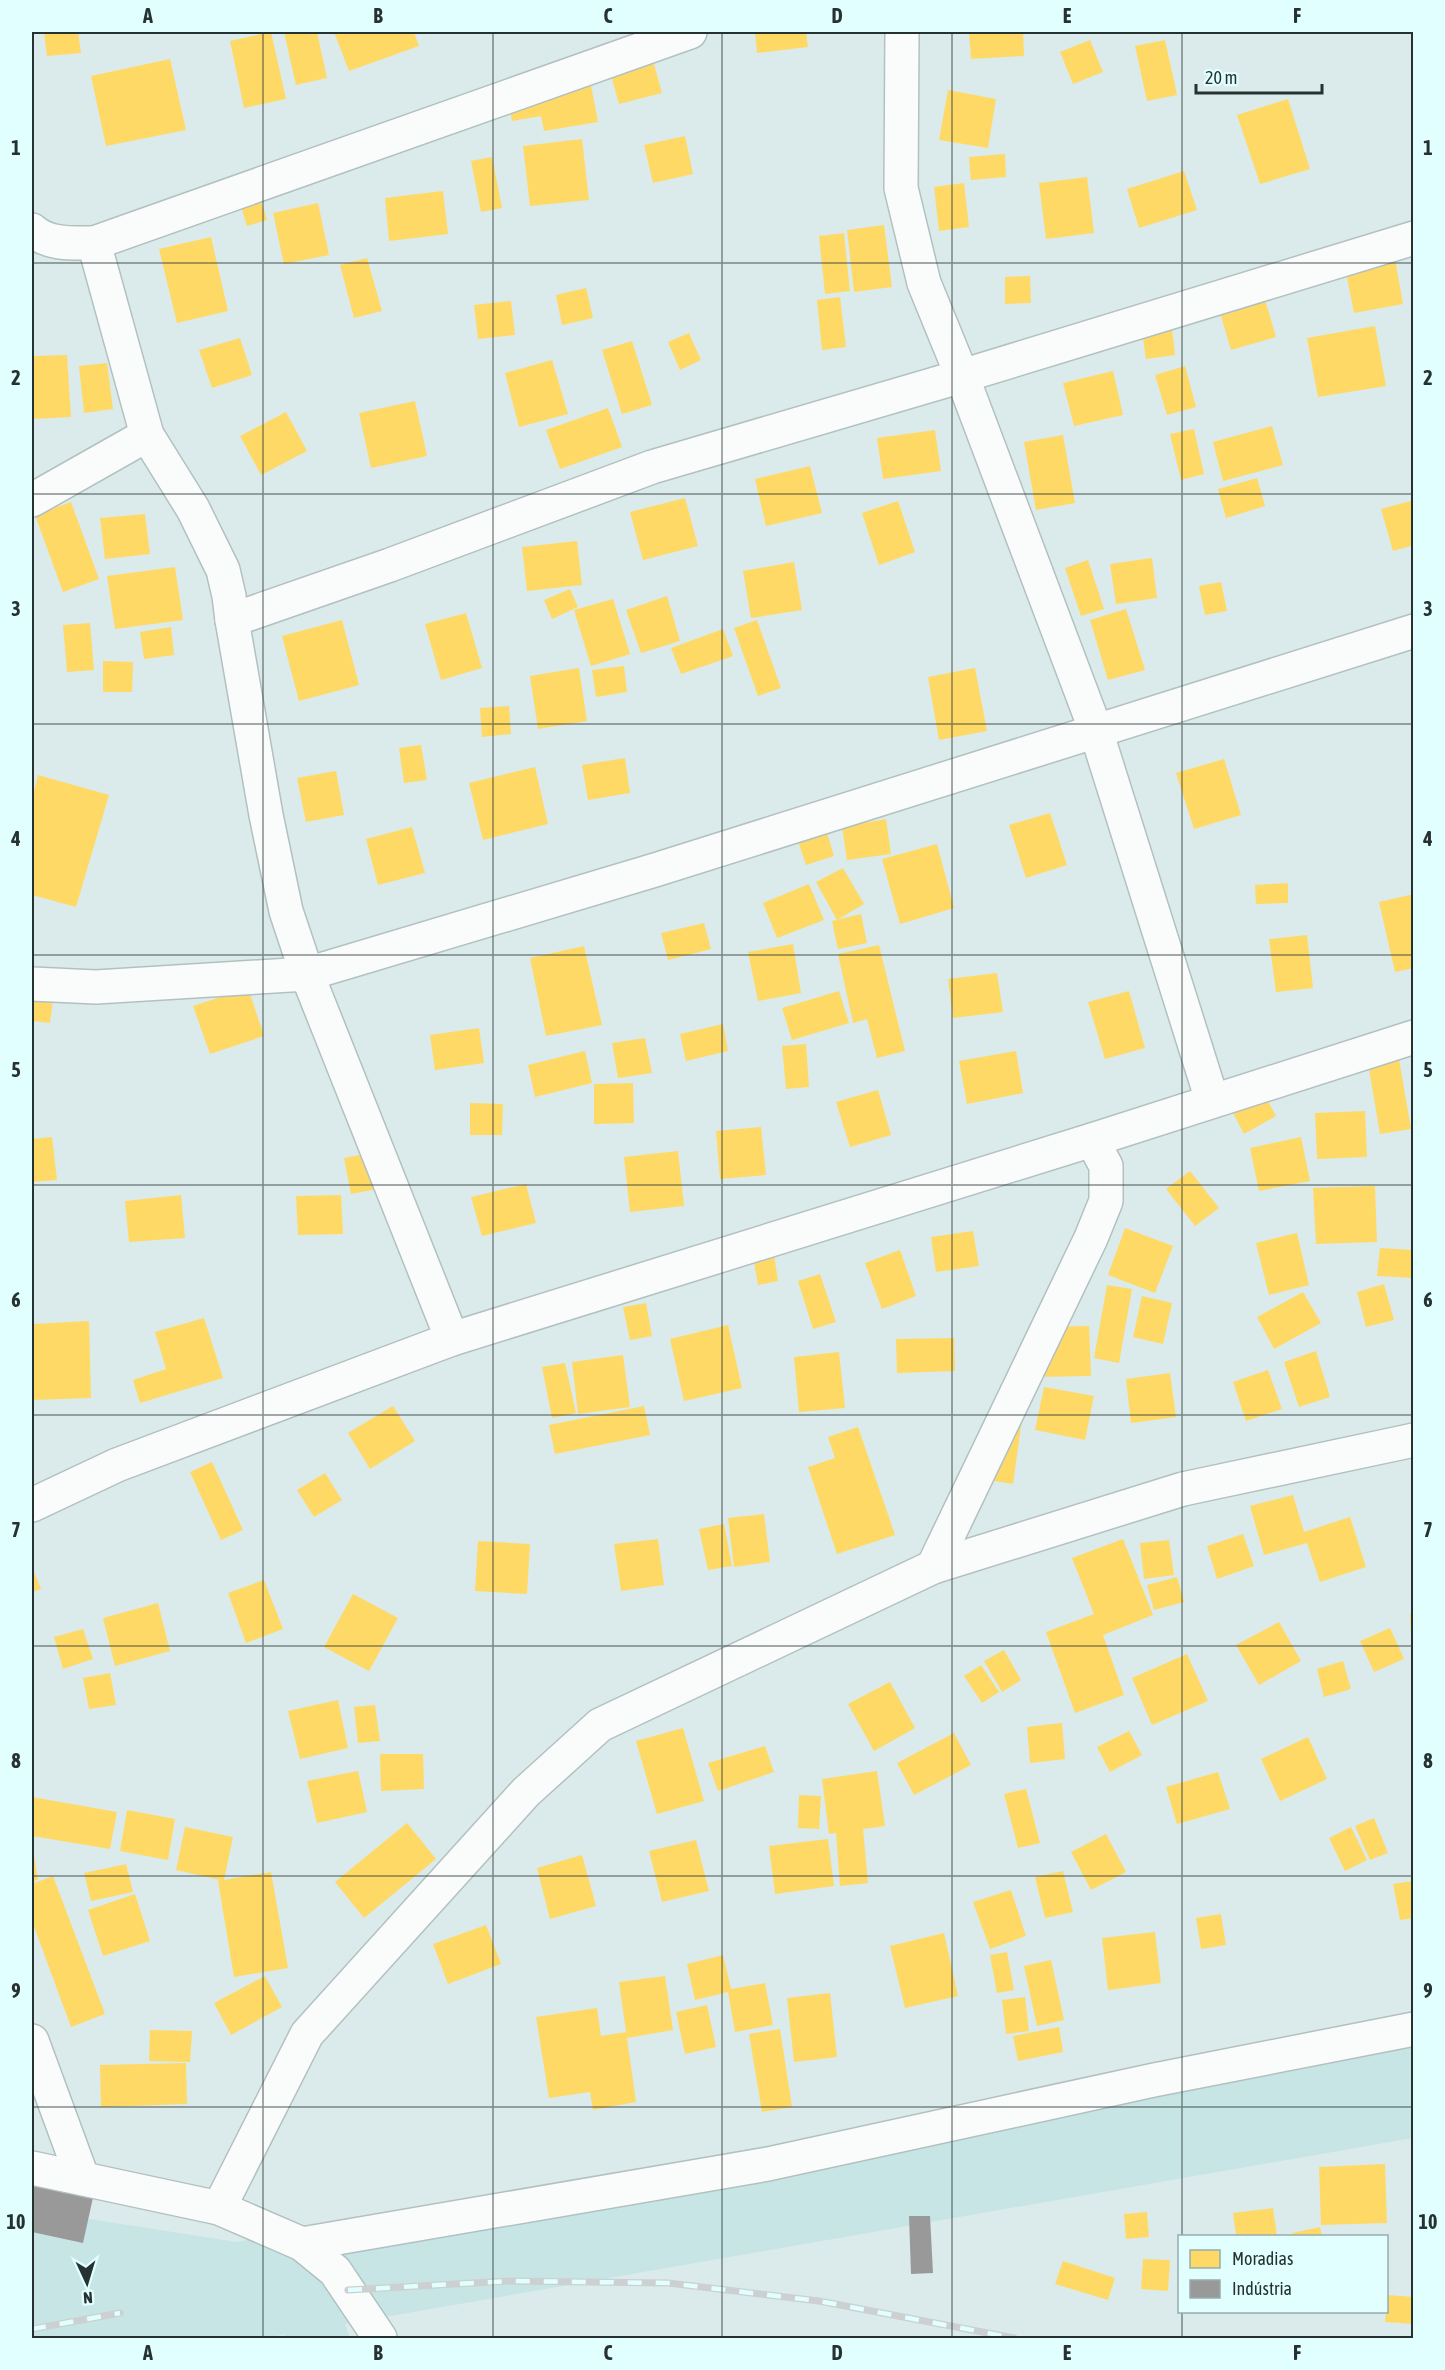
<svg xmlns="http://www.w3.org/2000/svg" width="1445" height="2370" viewBox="0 0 1445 2370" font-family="'Asap Condensed',sans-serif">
	<rect width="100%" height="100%" fill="#dbebeb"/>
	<!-- built -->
	<path fill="#c8e5e5" d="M1413,2028V2138L345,2324L350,2338H281L286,2334L276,2336V2338H32V2210L237,2242Z"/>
	<!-- homes -->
	<g fill="#ffd966">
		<path d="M44,32H78L81,53L47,56Z"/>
		<path d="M271,32L286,99L244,108L230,41Z"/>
		<path d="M284,32H317L327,78L296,85Z"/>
		<path d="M334,32H414L419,46L349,71Z"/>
		<path d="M755,32H806L808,47L757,53Z"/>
		<path d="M969,32H1023L1024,56L971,59Z"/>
		<path d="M1090,40L1103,72L1073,84L1060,52Z"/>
		<path d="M1165,40L1177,95L1147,101L1135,46Z"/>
		<path d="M652,57L662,93L619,104L609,68Z"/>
		<path d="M170,59L186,130L106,146L91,76Z"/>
		<path d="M590,80L598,122L544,131L541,116L512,121L507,94Z"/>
		<path d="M948,90L996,99L988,148L939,140Z"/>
		<path d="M1288,99L1310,169L1260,184L1237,115Z"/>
		<path d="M685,136L693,174L653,183L644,145Z"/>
		<path d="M582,139L589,200L530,206L523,146Z"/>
		<path d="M1005,154L1006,177L971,180L969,157Z"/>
		<path d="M492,157L502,208L481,212L471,161Z"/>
		<path d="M1184,171L1197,210L1139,228L1127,189Z"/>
		<path d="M1087,177L1094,233L1046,239L1039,183Z"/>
		<path d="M964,183L969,227L939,231L934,187Z"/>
		<path d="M258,191L267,220L247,226L238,197Z"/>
		<path d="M443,191L448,234L389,241L385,198Z"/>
		<path d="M318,203L329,255L284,264L273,213Z"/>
		<path d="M884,225L892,287L854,292L847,230Z"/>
		<path d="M844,233L850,291L825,294L819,236Z"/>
		<path d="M211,237L228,311L177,323L159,249Z"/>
		<path d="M1394,253L1403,304L1354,313L1344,262Z"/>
		<path d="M367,258L382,311L354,318L340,265Z"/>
		<path d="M1030,276L1031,303L1005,304V277Z"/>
		<path d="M1261,286L1276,337L1231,350L1216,299Z"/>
		<path d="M586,288L593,318L562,325L556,295Z"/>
		<path d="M840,297L846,347L822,350L817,300Z"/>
		<path d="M511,301L515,335L478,339L474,305Z"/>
		<path d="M1171,321L1175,355L1146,359L1141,325Z"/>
		<path d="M1375,326L1386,386L1318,397L1307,338Z"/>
		<path d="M689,333L701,360L680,370L668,342Z"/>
		<path d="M240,338L252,375L212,388L199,350Z"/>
		<path d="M632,341L652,405L622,414L602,350Z"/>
		<path d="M67,355L71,417L32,419V356Z"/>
		<path d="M552,360L568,414L519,427L505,373Z"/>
		<path d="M107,363L113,409L84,413L79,366Z"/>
		<path d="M1185,366L1196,407L1167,415L1155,375Z"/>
		<path d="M1113,371L1123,415L1074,426L1063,383Z"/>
		<path d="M415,401L427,456L371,468L359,413Z"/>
		<path d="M608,408L622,447L560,469L546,430Z"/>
		<path d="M286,412L307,451L261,475L240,436Z"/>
		<path d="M1272,426L1283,465L1223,481L1213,442Z"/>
		<path d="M1194,429L1204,474L1181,480L1170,434Z"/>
		<path d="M935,430L941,471L883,479L877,438Z"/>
		<path d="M1063,435L1075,503L1036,510L1024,442Z"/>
		<path d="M810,466L822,513L766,526L755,479Z"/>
		<path d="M1257,478L1265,506L1226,518L1218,489Z"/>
		<path d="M685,498L698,546L643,560L630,512Z"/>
		<path d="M1414,500V545L1393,551L1381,509Z"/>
		<path d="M898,501L915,552L879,565L862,513Z"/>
		<path d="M71,502L99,579L63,592L35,515Z"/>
		<path d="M145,514L150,554L105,559L100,518Z"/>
		<path d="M577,541L582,585L527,591L522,547Z"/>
		<path d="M1152,558L1157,598L1116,604L1110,564Z"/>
		<path d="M1088,560L1104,609L1081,616L1065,568Z"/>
		<path d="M794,562L802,610L751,618L743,571Z"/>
		<path d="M175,567L183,620L115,629L107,576Z"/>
		<path d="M1221,582L1227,611L1205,615L1199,586Z"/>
		<path d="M570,589L578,607L552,619L544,600Z"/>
		<path d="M667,596L680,641L641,653L626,610Z"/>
		<path d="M613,599L630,654L591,666L574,610Z"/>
		<path d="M1126,609L1145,670L1108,680L1090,620Z"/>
		<path d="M466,613L482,668L441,680L425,624Z"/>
		<path d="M342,620L359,685L299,701L282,636Z"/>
		<path d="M757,620L781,688L758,696L734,628Z"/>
		<path d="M90,623L94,670L67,672L63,625Z"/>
		<path d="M171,627L174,655L144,659L140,632Z"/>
		<path d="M723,629L733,656L681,674L671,648Z"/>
		<path d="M103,661L133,662L132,692H103Z"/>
		<path d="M624,666L627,692L596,697L592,670Z"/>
		<path d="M579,668L587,721L538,729L530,676Z"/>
		<path d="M975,668L987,731L939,740L928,677Z"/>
		<path d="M509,706L511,734L482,737L480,708Z"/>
		<path d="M421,745L427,780L404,783L399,748Z"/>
		<path d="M625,758L630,793L588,800L582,765Z"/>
		<path d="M1224,759L1241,815L1194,829L1176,773Z"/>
		<path d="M535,767L548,824L483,840L469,783Z"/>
		<path d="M336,771L344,815L306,822L297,778Z"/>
		<path d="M38,775L109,795L76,907L32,895V800Z"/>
		<path d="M1050,813L1067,865L1026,878L1009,825Z"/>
		<path d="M886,819L891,854L847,860L842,827Z"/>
		<path d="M412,827L425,873L378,885L366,839Z"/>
		<path d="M827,833L834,856L806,865L798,841Z"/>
		<path d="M937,844L954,908L900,924L882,859Z"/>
		<path d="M843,868L864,904L837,920L816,882Z"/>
		<path d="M1288,883V903L1256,904L1255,885Z"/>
		<path d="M809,884L824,920L777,938L763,903Z"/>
		<path d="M1414,894V968L1395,972L1379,902Z"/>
		<path d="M861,914L867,943L838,949L832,921Z"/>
		<path d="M704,923L711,949L668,960L661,933Z"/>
		<path d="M1307,935L1313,988L1276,992L1269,939Z"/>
		<path d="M793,944L801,993L758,1001L748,952Z"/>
		<path d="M879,945L905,1051L877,1058L867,1019L853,1023L838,954Z"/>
		<path d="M584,946L602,1025L546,1036L530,958Z"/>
		<path d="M997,973L1003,1012L953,1018L948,979Z"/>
		<path d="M248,988L264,1036L210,1054L193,1006Z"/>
		<path d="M32,989L54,992L50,1023L32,1021Z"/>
		<path d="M839,991L849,1023L792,1040L782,1008Z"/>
		<path d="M1129,991L1145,1048L1105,1059L1088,1002Z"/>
		<path d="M723,1024L728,1051L686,1061L680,1034Z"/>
		<path d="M479,1028L484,1063L435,1070L430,1035Z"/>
		<path d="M645,1038L652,1073L618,1078L612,1043Z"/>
		<path d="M806,1044L809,1087L786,1089L782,1046Z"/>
		<path d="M585,1051L592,1083L535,1097L528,1065Z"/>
		<path d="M1016,1051L1023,1093L967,1104L959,1061Z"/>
		<path d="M1398,1053L1411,1129L1380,1134L1367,1057Z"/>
		<path d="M633,1083L634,1123L594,1124V1084Z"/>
		<path d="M878,1090L891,1135L850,1147L836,1102Z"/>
		<path d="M1262,1090L1276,1116L1244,1134L1230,1107Z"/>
		<path d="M470,1103L503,1104L502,1135H470Z"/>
		<path d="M1365,1111L1367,1157L1317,1159L1315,1113Z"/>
		<path d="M761,1127L766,1175L720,1179L716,1131Z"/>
		<path d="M52,1137L57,1180L32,1182V1139Z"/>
		<path d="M1301,1137L1310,1181L1259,1191L1250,1148Z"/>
		<path d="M678,1151L684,1206L630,1212L624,1157Z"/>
		<path d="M375,1152L383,1188L351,1194L344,1158Z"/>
		<path d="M1190,1171L1219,1208L1195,1226L1166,1189Z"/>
		<path d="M526,1184L536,1223L482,1236L471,1197Z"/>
		<path d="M1375,1186L1377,1242L1316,1244L1313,1188Z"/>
		<path d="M181,1195L185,1238L129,1242L125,1201Z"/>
		<path d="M341,1195L343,1234L298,1235L296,1196Z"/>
		<path d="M1125,1228L1173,1246L1155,1293L1108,1275Z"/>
		<path d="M973,1231L979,1266L936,1272L931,1237Z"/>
		<path d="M1297,1233L1309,1285L1269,1295L1256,1243Z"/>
		<path d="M772,1241L778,1281L758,1285L751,1245Z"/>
		<path d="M1380,1248L1414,1250V1278L1377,1276Z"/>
		<path d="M900,1250L916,1296L882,1309L865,1263Z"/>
		<path d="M820,1274L836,1322L813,1329L798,1281Z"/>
		<path d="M1384,1284L1394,1320L1366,1327L1357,1292Z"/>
		<path d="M1107,1285L1132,1289L1119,1363L1094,1358Z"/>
		<path d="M1303,1292L1321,1323L1274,1349L1257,1317Z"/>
		<path d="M1142,1296L1172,1303L1163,1344L1133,1337Z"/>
		<path d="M646,1303L652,1336L630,1340L623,1307Z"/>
		<path d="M204,1318L223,1378L140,1403L133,1380L166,1369L155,1332Z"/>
		<path d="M89,1321L91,1398L32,1400V1324Z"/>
		<path d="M728,1325L742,1388L684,1401L670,1339Z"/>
		<path d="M1089,1326L1091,1376L1036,1377L1035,1327Z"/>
		<path d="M954,1338L955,1371L897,1373L896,1339Z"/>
		<path d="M1316,1351L1330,1397L1299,1407L1284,1362Z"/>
		<path d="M839,1352L845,1408L799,1412L794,1357Z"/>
		<path d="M623,1355L630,1407L578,1414L572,1362Z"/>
		<path d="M565,1363L576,1413L552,1418L542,1367Z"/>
		<path d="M1268,1370L1282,1409L1246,1421L1233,1382Z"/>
		<path d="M1170,1373L1176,1417L1131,1423L1126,1379Z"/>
		<path d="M1044,1387L1094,1396L1085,1440L1035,1430Z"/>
		<path d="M1024,1405L1013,1484L988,1480Z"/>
		<path d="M393,1406L415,1441L370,1469L348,1433Z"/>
		<path d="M644,1406L650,1435L555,1454L549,1425Z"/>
		<path d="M858,1427L895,1535L837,1554L808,1467L835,1458L828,1437Z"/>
		<path d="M212,1462L243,1530L221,1540L190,1472Z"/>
		<path d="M325,1473L342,1500L314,1517L297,1490Z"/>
		<path d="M1293,1495L1304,1532L1350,1517L1366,1567L1320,1582L1307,1543L1264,1555L1250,1506Z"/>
		<path d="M764,1514L770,1562L734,1567L728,1518Z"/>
		<path d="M724,1524L732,1566L708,1570L699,1529Z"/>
		<path d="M1243,1534L1254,1566L1217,1579L1207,1546Z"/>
		<path d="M658,1539L664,1585L621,1591L614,1544Z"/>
		<path d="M1123,1539L1153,1615L1103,1635L1124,1695L1075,1713L1046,1632L1094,1614L1072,1558Z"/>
		<path d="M1169,1540L1174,1575L1144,1579L1140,1543Z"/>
		<path d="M478,1541L530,1544L527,1594L475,1591Z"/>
		<path d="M32,1567L41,1589L32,1592Z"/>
		<path d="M1177,1577L1184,1602L1154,1610L1147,1585Z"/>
		<path d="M264,1580L283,1629L246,1643L228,1593Z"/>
		<path d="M353,1594L398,1618L369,1671L324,1647Z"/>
		<path d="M158,1603L170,1651L115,1666L103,1618Z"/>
		<path d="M1410,1614H1414V1656H1412Z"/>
		<path d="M1279,1622L1301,1661L1259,1685L1236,1645Z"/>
		<path d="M1390,1628L1404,1659L1374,1672L1360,1641Z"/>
		<path d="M83,1629L93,1659L63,1669L54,1637Z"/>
		<path d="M1004,1650L1021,1680L1002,1692L984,1661Z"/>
		<path d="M1187,1654L1208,1701L1152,1725L1132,1678Z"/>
		<path d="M1343,1661L1351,1689L1324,1697L1317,1669Z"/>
		<path d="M981,1665L999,1692L982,1703L964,1676Z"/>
		<path d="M110,1673L116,1705L89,1709L83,1678Z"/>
		<path d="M890,1682L915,1728L874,1751L848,1704Z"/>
		<path d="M338,1700L348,1748L300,1759L288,1711Z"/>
		<path d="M375,1705L380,1741L358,1743L354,1707Z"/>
		<path d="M1062,1723L1065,1759L1030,1763L1027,1727Z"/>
		<path d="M683,1728L704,1801L657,1814L636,1741Z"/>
		<path d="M1129,1731L1142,1755L1110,1772L1097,1747Z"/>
		<path d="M954,1733L971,1765L914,1795L897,1763Z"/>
		<path d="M1308,1737L1327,1779L1280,1801L1261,1759Z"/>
		<path d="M765,1746L774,1772L718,1791L708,1763Z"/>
		<path d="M380,1754H423L424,1789L381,1791Z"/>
		<path d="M358,1771L367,1812L317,1823L307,1781Z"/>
		<path d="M877,1771L885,1826L863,1829L868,1883L840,1886L836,1833L829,1834L822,1779Z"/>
		<path d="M1218,1772L1230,1809L1177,1824L1166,1787Z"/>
		<path d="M1026,1789L1040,1843L1018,1848L1004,1794Z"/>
		<path d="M799,1795L821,1796L819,1829L798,1828Z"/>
		<path d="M32,1797L117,1812L110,1849L32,1836Z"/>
		<path d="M127,1810L175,1819L168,1860L120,1851Z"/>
		<path d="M1374,1818L1388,1853L1370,1860L1355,1826Z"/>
		<path d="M407,1823L436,1859L364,1918L335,1882Z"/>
		<path d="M185,1827L233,1837L224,1880L271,1872L288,1968L234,1977L218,1881L220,1880L176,1870Z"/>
		<path d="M1351,1827L1367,1860L1345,1871L1329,1838Z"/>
		<path d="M1106,1834L1126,1872L1091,1890L1071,1852Z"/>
		<path d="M828,1839L834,1886L775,1894L769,1846Z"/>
		<path d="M696,1840L709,1891L662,1902L649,1851Z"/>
		<path d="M32,1843L38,1880L32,1881Z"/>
		<path d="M582,1855L596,1906L550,1919L537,1868Z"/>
		<path d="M126,1864L133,1892L91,1901L84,1873Z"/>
		<path d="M1063,1871L1073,1912L1045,1918L1035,1877Z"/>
		<path d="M53,1876L105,2014L71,2027L32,1921V1884Z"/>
		<path d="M1413,1881L1414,1918L1400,1920L1393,1884Z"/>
		<path d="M1011,1890L1026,1936L990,1949L973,1902Z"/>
		<path d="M135,1894L150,1941L103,1956L88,1910Z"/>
		<path d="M1221,1914L1226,1945L1201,1949L1196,1918Z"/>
		<path d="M486,1925L501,1964L448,1984L433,1944Z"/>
		<path d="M1155,1932L1161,1983L1108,1990L1102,1938Z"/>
		<path d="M944,1933L958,1996L905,2008L890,1946Z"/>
		<path d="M1007,1952L1014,1990L997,1993L990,1955Z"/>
		<path d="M723,1955L731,1989L765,1983L773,2025L735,2032L728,1992L695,2000L687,1964Z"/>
		<path d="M1051,1960L1064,2020L1037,2026L1024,1966Z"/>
		<path d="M265,1976L282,2007L231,2035L214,2003Z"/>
		<path d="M665,1976L673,2030L627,2038L636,2102L593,2110L590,2092L549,2098L536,2017L597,2008L601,2036L626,2032L619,1982Z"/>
		<path d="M830,1993L837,2057L794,2062L787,1998Z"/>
		<path d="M1025,1997L1029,2031L1006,2034L1002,2000Z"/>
		<path d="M707,2005L716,2047L685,2054L676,2012Z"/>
		<path d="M1059,2027L1063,2052L1018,2061L1013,2036Z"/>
		<path d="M780,2029L792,2107L762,2112L749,2034Z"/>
		<path d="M150,2030L192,2031L190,2062L149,2061Z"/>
		<path d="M186,2063L187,2104L101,2107L100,2065Z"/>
		<path d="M1385,2164L1387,2223L1321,2225L1319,2167Z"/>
		<path d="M1273,2208L1277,2236H1236L1233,2213Z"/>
		<path d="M1147,2212L1149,2237L1126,2239L1124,2214Z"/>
		<path d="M1320,2227L1322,2236H1293L1292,2233Z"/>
		<path d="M1143,2259L1170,2260L1168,2291L1141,2289Z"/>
		<path d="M1063,2261L1115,2278L1108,2300L1055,2284Z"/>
		<path d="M1388,2295L1414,2297V2324L1385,2322Z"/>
	</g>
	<!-- industry -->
	<g fill="#999">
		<path d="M32,2180L94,2193L83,2243L32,2232Z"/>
		<path d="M909,2216H930L933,2273L911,2274Z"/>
	</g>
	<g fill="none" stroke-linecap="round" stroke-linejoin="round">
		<defs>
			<g id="minor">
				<path d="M902,32L901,188L924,283L962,376L1096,731L1212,1100"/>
				<path d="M32,230C48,245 73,243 94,243L147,435L193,509L223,570L229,596L232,620L266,815L286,911L307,974L452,1339"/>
				<path d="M94,243L690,32"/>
				<path d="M32,500L147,435"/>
				<path d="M232,620L390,565L652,467L962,376L1414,238"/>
				<path d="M32,984L96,987L307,974L655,870L1414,631"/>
				<path d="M32,1505L117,1465L452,1339L1092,1140L1414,1037"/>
				<path d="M933,1567L1091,1238L1106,1201V1166L1092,1140"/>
				<path d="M32,2041L82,2177"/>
				<path d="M32,2168L219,2208L302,2244L335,2271L380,2338"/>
				<path d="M219,2208L307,2034L526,1792L600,1725L933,1567L1183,1489L1414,1440"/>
				<path d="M302,2244L768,2164L1154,2080L1414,2029"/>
			</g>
		</defs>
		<!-- minor casing -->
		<use href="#minor" stroke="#b3c0c0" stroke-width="36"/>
		<!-- minor -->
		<use href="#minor" stroke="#fafcfc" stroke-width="33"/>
		<defs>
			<g id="rail">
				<path d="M348,2290L509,2281L668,2283L819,2301L1014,2338"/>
				<path d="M32,2329L120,2313"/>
			</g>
		</defs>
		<!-- rail casing -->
		<use href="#rail" stroke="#ccd0d0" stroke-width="7"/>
		<!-- rail -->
		<use href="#rail" stroke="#e1ffff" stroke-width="4.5" stroke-dasharray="14" stroke-linecap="butt"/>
	</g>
	<!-- grid -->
	<path fill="none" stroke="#263232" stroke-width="1.5" stroke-opacity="0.55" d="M263,32V2338M493,32V2338M722,32V2338M952,32V2338M1182,32V2236M32,263H1414M32,494H1414M32,724H1414M32,955H1414M32,1185H1414M32,1415H1414M32,1646H1414M32,1876H1414M32,2107H1414M1182,2312V2338"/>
	<!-- border -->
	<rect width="1445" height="2370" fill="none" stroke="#e1ffff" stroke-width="66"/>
	<!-- legend -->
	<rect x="1178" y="2235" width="210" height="78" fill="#e1ffff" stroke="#96adad" stroke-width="1.5"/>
	<rect x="1190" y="2250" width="30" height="18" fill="#ffd966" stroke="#96adad" stroke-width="1.5"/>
	<text x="1232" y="2265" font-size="18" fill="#263232">Moradias</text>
	<rect x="1190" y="2280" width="30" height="18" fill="#999999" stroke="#96adad" stroke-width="1.5"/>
	<text x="1232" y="2295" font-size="18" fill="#263232">Indústria</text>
	<!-- north arrow -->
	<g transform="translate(87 2283) rotate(176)" stroke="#e1ffff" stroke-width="4.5" paint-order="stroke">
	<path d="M0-4.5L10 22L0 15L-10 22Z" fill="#263232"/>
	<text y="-9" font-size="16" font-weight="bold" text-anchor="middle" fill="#263232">N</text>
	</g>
	<!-- scale -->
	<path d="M1196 84v9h126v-9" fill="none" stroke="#263232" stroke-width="3"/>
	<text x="1205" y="84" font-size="18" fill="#263232" stroke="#e1ffff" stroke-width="4.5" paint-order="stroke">20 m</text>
	<rect x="33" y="33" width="1379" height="2304" fill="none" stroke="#263232" stroke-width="2"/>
	<g font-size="20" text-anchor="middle" font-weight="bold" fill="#263232">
		<text x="148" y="23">A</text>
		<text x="378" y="23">B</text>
		<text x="608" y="23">C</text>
		<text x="837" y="23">D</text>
		<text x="1067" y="23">E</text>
		<text x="1297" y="23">F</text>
		<text x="16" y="155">1</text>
		<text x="1428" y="155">1</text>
		<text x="16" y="385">2</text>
		<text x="1428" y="385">2</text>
		<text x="16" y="616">3</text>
		<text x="1428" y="616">3</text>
		<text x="16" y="846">4</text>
		<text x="1428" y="846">4</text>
		<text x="16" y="1077">5</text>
		<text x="1428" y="1077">5</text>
		<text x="16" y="1307">6</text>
		<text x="1428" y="1307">6</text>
		<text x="16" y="1537">7</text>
		<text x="1428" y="1537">7</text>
		<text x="16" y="1768">8</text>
		<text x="1428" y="1768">8</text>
		<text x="16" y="1998">9</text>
		<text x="1428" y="1998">9</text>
		<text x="16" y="2229">10</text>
		<text x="1428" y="2229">10</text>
		<text x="148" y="2360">A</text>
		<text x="378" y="2360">B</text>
		<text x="608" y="2360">C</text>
		<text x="837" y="2360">D</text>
		<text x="1067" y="2360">E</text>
		<text x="1297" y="2360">F</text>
	</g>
</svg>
